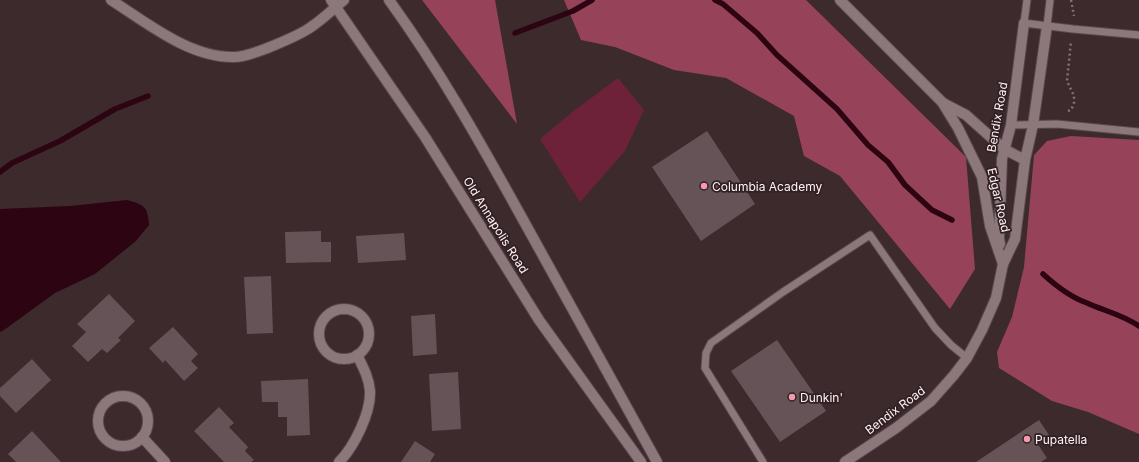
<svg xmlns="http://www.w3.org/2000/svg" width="1139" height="462" viewBox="0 0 1139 462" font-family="Inter,sans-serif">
	<rect width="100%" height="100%" fill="#3c2a2d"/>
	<!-- green -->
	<path fill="#6e2239" d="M618,78L644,110L625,151L580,202L540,139L575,110Z"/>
	<!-- forest -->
	<g fill="#96435a">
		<path d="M422,0H495L517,124Z"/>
		<path d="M564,0H806L966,157L975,269L950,309L840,176L804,156L794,116L726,78L674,70L615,47L581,40Z"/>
		<path d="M1071,136L1139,140V434L1088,412L1052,401L999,368L997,352L1012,317L1024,267L1034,155L1047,141Z"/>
	</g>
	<!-- water -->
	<path fill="#2d0411" d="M127,200C145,205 148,207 149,225L136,241L95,274L55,293L4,330L0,332V209L70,206Z"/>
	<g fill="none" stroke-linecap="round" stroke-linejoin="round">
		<!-- stream -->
		<g stroke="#2d0411" stroke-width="5.5">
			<path d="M715,0L723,4L757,33L777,55L837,109L868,145L888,162L905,185L919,198L932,210L952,220"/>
			<path d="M515,33L573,11L592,0"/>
			<path d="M0,172L12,163L60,141L115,109L148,96"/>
			<path d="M1043,274C1056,286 1070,297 1087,303C1105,311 1123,315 1139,326"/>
		</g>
	</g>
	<!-- building -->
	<g fill="#665357">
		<path d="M707,131L755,204L701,241L652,167Z"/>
		<path d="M321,231V242H331V262L286,263L285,232Z"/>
		<path d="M404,233L406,260L358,263L356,236Z"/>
		<path d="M271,276L273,333L247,334L244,277Z"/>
		<path d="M109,294L135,321L118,338L121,340L107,353L102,349L88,362L72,346L86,332L77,324Z"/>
		<path d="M435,314L437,354L413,356L411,316Z"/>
		<path d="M173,327L198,354L191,361L198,368L184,381L165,360L163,363L149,348Z"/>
		<path d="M777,340L826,411L780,442L731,371Z"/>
		<path d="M32,359L51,380L16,413L0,396V388Z"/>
		<path d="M458,372L461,429L432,431L429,374Z"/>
		<path d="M308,379L310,435L287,436V417H278V402H262L261,381Z"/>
		<path d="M219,407L234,423L229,427L248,447L245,451L254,460L251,462H224L194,431Z"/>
		<path d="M1039,420L1049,435L1037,443L1047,458L1041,462H976Z"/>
		<path d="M32,431L61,462H16L8,454Z"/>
		<path d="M415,441L435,454L430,462H401Z"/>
	</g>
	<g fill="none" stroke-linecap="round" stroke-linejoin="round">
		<defs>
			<g id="service">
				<path d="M1027,0L1024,23L1073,29L1139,35"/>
				<path d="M1047,26L1050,0"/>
				<path d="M1011,125L1057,124L1139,132"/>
				<path d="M763,462L705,368L706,353L711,343L783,292L870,235L935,328L951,345L967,358"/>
			</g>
			<g id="minor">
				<path d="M111,0C147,23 190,58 234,57C246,57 259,51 270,47C282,42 300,35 311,27C323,19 333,9 344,0"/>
				<path d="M840,0L942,102L958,128L982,177L990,226L1003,264"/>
				<path d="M943,103L966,115L1004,149L1025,160"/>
				<path d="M1000,244L999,238L1002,159L1011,125L1024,23"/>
				<circle cx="344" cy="334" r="25"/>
				<circle cx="123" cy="421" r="25"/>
				<path d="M142,437L165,462"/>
				<path d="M339,462C354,447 371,413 370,391C369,378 363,367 357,355"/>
				<path d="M845,462L896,428L931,401L954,375L967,358L982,330L996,298L1003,264L1015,239L1025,160L1033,125L1047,26"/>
			</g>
			<g id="secondary">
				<path d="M331,0L425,137L539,320L641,462"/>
				<path d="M389,0C439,69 480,142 521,216C567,298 612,380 657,462"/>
			</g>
		</defs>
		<!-- service casing -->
		<use href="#service" stroke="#57484b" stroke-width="9"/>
		<!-- minor casing -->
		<use href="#minor" stroke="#57484b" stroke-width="12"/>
		<!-- secondary casing -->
		<use href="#secondary" stroke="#57484b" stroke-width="12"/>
		<!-- path -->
		<g stroke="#837376" stroke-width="2.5" stroke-dasharray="2 3" stroke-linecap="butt">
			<path d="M1071,0L1074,16"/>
			<path d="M1068,111L1071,110L1074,104V96L1067,81L1071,41"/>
		</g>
		<!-- service -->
		<use href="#service" stroke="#8c777b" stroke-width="7"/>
		<!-- minor -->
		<use href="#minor" stroke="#8c777b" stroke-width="10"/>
		<!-- secondary -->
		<use href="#secondary" stroke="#8c777b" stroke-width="10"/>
	</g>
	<!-- markers -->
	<g fill="#f29aae" stroke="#312024" stroke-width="1.5">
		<circle cx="704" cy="186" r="4"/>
		<circle cx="792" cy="397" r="4"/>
		<circle cx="1027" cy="439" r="4"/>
	</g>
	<g text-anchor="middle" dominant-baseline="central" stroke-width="3.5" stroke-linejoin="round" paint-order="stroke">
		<!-- street labels -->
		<g font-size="12" fill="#fef1f4" stroke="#312024">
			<text transform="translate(997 117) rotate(-80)">Bendix Road</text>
			<text transform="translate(999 200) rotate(77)">Edgar Road</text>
			<text transform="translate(496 225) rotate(58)">Old Annapolis Road</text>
			<text transform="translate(895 410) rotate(-37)">Bendix Road</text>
		</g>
		<!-- poi labels -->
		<g font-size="12" fill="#fef1f4" stroke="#312024" text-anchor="start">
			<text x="712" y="186">Columbia Academy</text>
			<text x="800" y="397">Dunkin'</text>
			<text x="1035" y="439">Pupatella</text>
		</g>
	</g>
</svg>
